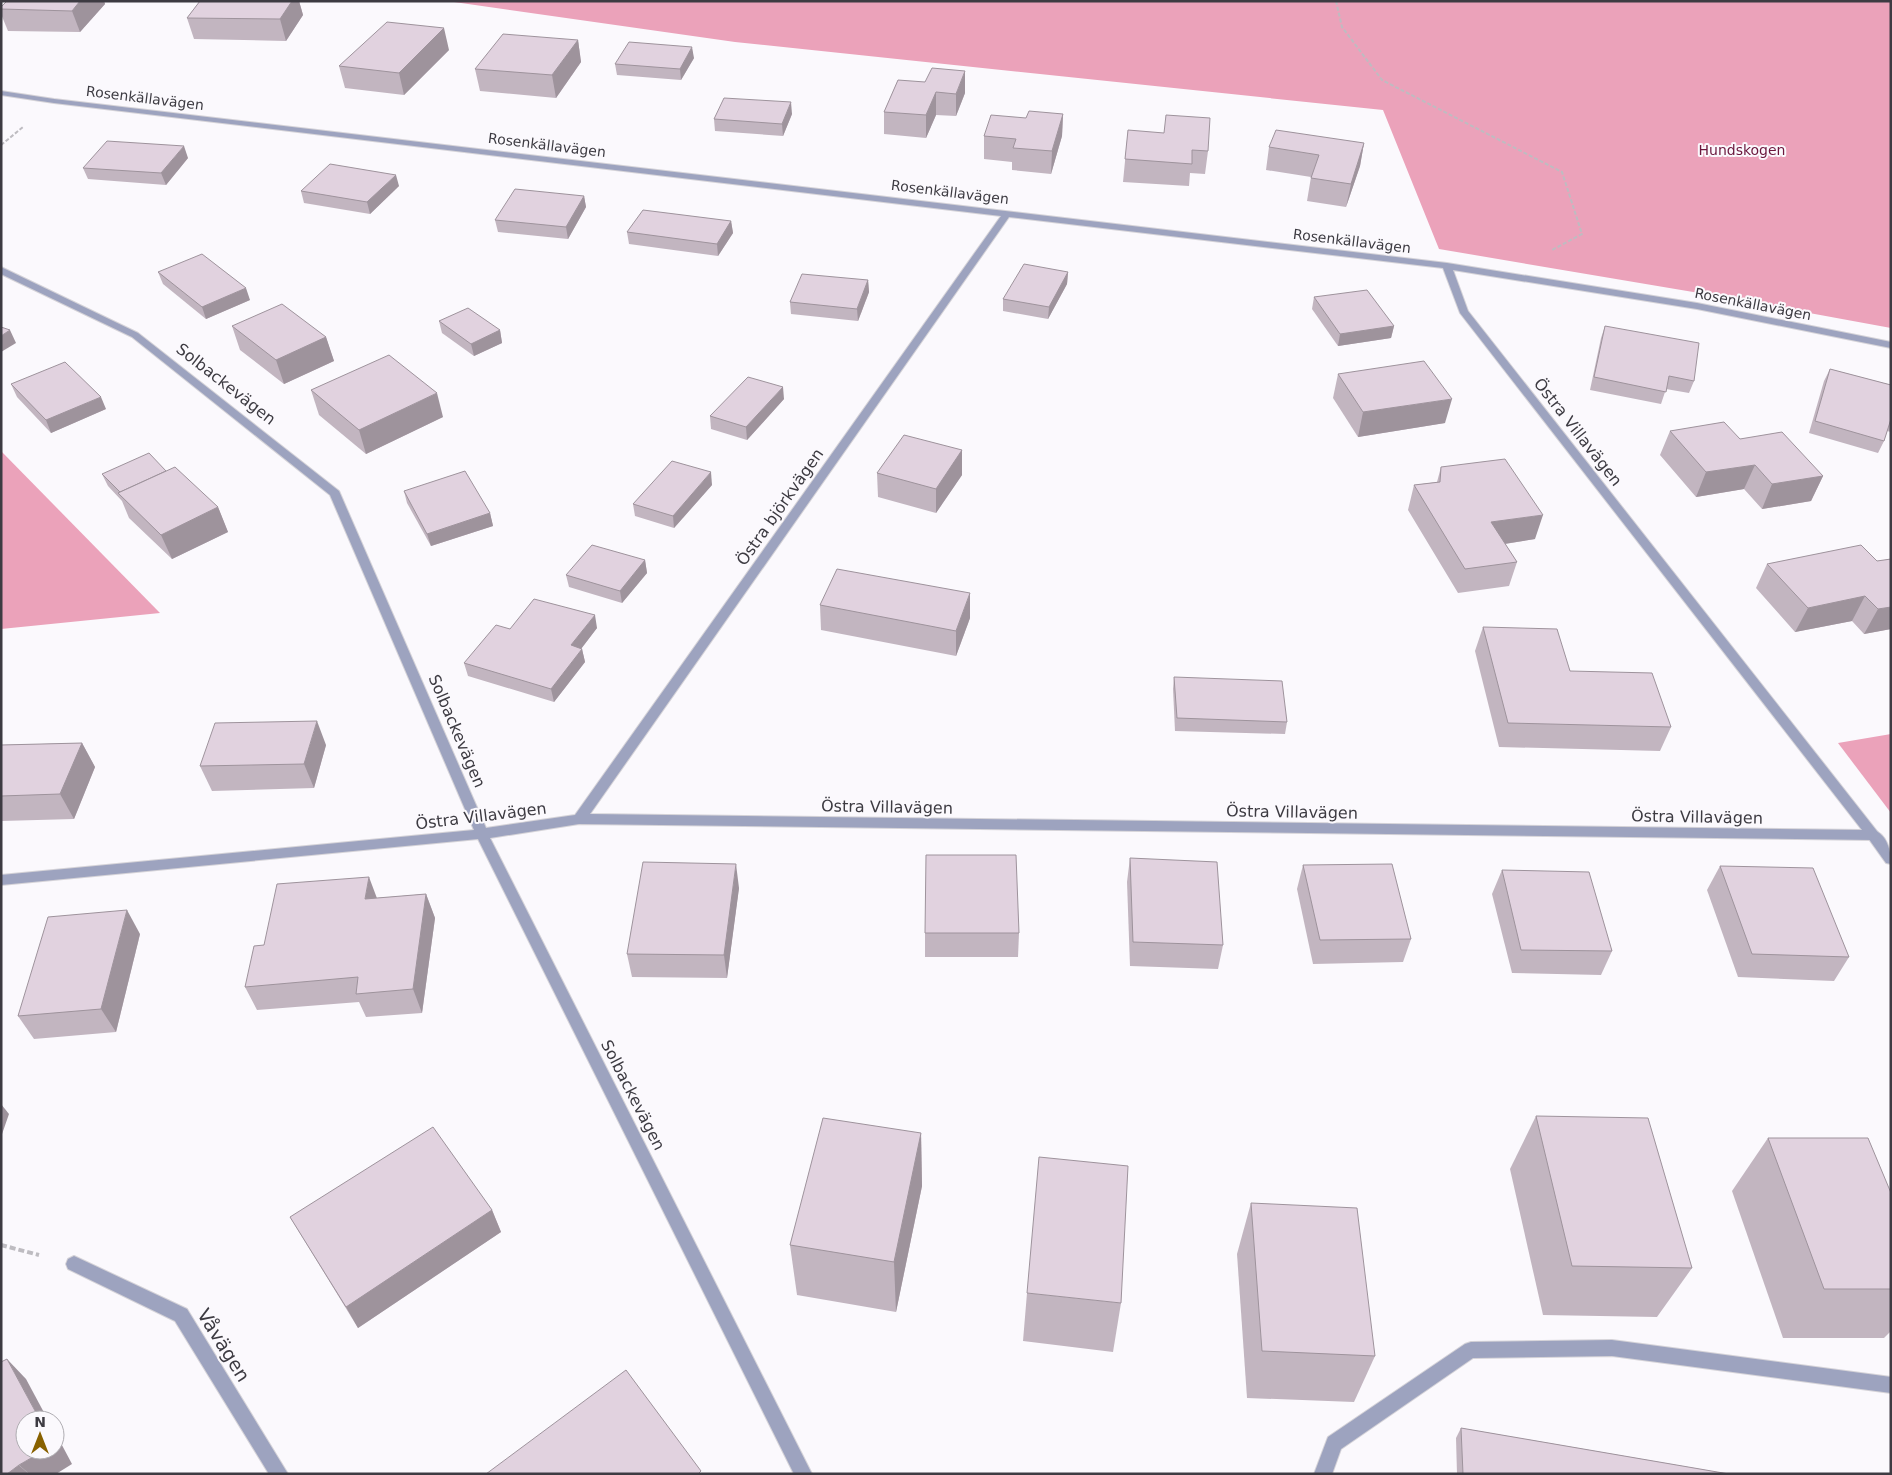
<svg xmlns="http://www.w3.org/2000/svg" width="1892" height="1475" viewBox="0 0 1892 1475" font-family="'DejaVu Sans',sans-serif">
	<rect width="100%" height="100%" fill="#fbf9fd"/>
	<!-- forest -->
	<g fill="#eba2ba">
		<path d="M447,1H1891V328L1705,294L1439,249L1383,110L735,42Z"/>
		<path d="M1,451L160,613L1,629Z"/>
		<path d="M1891,734V813L1838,743Z"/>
	</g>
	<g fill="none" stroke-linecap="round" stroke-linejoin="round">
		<defs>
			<g id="service">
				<path d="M1873,830C1887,834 1891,851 1891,864L1886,863L1866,835L1868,831Z"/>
				<path d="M1612,1340L1891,1377V1393L1612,1356L1473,1358L1341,1449L1332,1474H1314L1328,1437L1465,1344L1471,1342Z"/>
			</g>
			<g id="minor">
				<path d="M1,91L54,99L1447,263L1697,303L1891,342V348L1697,309L1453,270L1468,311L1880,835L1878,839L1873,840L579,824L490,838L812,1474H794L478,839L1,885V875L474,830L330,495L132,337L1,274V267L138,333L339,491L486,828L575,815L1001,216L54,103L1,95ZM1009,217L1443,268L1460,313L1862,830L590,814Z"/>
				<path d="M74,1256L187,1309L288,1474H269L175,1321L68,1269L66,1264L68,1259Z"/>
			</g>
		</defs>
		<!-- service casing -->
		<use href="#service" stroke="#d5d3d8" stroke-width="2"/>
		<!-- minor casing -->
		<use href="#minor" stroke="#d5d3d8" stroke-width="2"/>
		<!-- path-far1 -->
		<g stroke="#bebcc1" stroke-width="2" stroke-dasharray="4 2" stroke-linecap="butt">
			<path d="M1336,1L1342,27L1382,80L1562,172L1582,234L1552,250"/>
			<path d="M1,145L23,127"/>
		</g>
		<!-- path -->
		<path stroke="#bebcc1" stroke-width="4" stroke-dasharray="6 3" stroke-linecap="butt" d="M1,1245L39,1255"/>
		<!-- service -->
		<use href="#service" fill="#9da3bf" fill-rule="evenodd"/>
		<!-- minor -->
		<use href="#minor" fill="#9da3bf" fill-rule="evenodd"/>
	</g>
	<!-- wall -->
	<g fill="#c2b5c0">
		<path d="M7,1H104L105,4L80,32L8,31L1,14V7Z"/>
		<path d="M200,1H299L303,15L286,41L194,39L187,18Z"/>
		<path d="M578,40L581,62L556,98L480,91L475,69Z"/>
		<path d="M449,50L404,95L345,88L339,66Z"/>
		<path d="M694,58L681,80L617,75L615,64Z"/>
		<path d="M898,80L965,93L956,116L936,115L926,138L884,134V112Z"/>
		<path d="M792,114L783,136L715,131L714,119Z"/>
		<path d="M1063,114L1062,136L1051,174L1012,170V162L984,159V136L1026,118Z"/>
		<path d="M1128,130L1208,151L1205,174L1190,173L1189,186L1123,182Z"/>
		<path d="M1364,143L1360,166L1346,207L1307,201L1311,177L1266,170L1269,147Z"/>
		<path d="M188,158L166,185L88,179L83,168Z"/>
		<path d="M399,186L370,214L304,203L301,191Z"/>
		<path d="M584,196L586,207L568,239L498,232L495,220Z"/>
		<path d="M731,221L733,233L718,256L629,244L627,232Z"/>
		<path d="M158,272L250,300L206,319L163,284Z"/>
		<path d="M1068,272L1067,284L1048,319L1003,311V299Z"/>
		<path d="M868,280L869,292L858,321L791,314L790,302Z"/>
		<path d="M1314,297L1394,326L1391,338L1338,346L1312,309Z"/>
		<path d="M439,321L500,330L502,343L474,356L442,333Z"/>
		<path d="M232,326L326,337L334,361L284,384L240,350Z"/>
		<path d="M1605,326L1694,381L1689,393L1666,389L1661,404L1590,390L1601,338Z"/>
		<path d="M1830,369L1891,385V432L1887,431L1884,441L1878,453L1809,433L1824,381Z"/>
		<path d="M1338,374L1445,423L1358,437L1333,398Z"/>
		<path d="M11,384L106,409L51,433L17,397Z"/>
		<path d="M311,390L443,417L366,454L319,415Z"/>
		<path d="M784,399L747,440L711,429L710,416Z"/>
		<path d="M1670,431L1740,439L1823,476L1811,501L1762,509L1744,489L1696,497L1660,455Z"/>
		<path d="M962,450V475L936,513L878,497L877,473Z"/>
		<path d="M1441,467L1535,539L1505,544L1517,562L1509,586L1458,593L1408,510L1414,485L1437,482Z"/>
		<path d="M166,471L218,507L228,532L172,559L129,518L122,501L108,486L102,474Z"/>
		<path d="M712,485L674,528L635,516L633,504Z"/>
		<path d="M404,491L490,513L493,526L431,546L407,503Z"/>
		<path d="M1891,559V629L1864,634L1852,621L1795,632L1756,588L1767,564L1877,561Z"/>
		<path d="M645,560L647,573L622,603L569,587L566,575Z"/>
		<path d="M820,605L970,618L956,656L821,630Z"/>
		<path d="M1483,627L1570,671L1671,727L1660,751L1499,747L1475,651Z"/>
		<path d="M597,628L581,649H582L585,662L554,702L468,676L464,663L510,629Z"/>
		<path d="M1174,677L1287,722L1285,734L1175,731L1173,689Z"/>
		<path d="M82,743L95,767L74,819L1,821V745Z"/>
		<path d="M326,745L314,788L212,791L200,766Z"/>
		<path d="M1130,858L1223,945L1218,969L1130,966L1127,882Z"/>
		<path d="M1303,865L1411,939L1403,962L1313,964L1297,889Z"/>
		<path d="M1720,866L1849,957L1834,981L1738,977L1707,890Z"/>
		<path d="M1502,870L1612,951L1601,975L1512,973L1492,894Z"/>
		<path d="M739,888L727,978L632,977L627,954Z"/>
		<path d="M426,894L435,918L422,1013L366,1017L359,1002L257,1010L245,987L264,945L377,898Z"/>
		<path d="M925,933H1019L1018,957H925Z"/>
		<path d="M140,934L116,1032L34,1039L18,1016Z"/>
		<path d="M1536,1116L1692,1268L1657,1317L1543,1315L1510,1169Z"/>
		<path d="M921,1133L922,1186L896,1312L797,1295L790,1245Z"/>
		<path d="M1768,1138L1891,1193V1331L1884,1338H1783L1732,1191Z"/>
		<path d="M1251,1203L1375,1356L1354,1402L1247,1398L1237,1254Z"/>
		<path d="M492,1210L501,1232L358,1328L290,1217Z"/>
		<path d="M1027,1293L1121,1303L1113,1352L1023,1341Z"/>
		<path d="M1461,1428L1729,1474H1457L1456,1438Z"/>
	</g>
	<!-- shaded-wall -->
	<g fill="#9e939c">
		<path d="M80,1H104L105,4L80,32L72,11Z"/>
		<path d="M292,1H299L303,15L286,41L280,19Z"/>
		<path d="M444,28L449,50L404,95L399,73Z"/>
		<path d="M578,40L581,62L556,98L552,75Z"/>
		<path d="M692,47L694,58L681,80L680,69Z"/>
		<path d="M965,71V93L956,116V94Z"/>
		<path d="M936,92V115L926,138V115Z"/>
		<path d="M791,102L792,114L783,136L782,124Z"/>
		<path d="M1063,114L1062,136L1051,174L1052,151Z"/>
		<path d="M1364,143L1360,166L1346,207L1351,184Z"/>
		<path d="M184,146L188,158L166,185L161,173Z"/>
		<path d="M396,175L399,186L370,214L367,202Z"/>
		<path d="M584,196L586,207L568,239L566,227Z"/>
		<path d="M731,221L733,233L718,256L717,244Z"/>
		<path d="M1068,272L1067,284L1048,319L1049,307Z"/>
		<path d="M868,280L869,292L858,321L857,309Z"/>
		<path d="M246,288L250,300L206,319L202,307Z"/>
		<path d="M1394,326L1391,338L1338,346L1340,334Z"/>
		<path d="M10,330L16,343L1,352V336Z"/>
		<path d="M500,330L502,343L474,356L471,344Z"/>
		<path d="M326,337L334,361L284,384L276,360Z"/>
		<path d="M783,387L784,399L747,440L746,427Z"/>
		<path d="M437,393L443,417L366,454L359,430Z"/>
		<path d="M101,397L106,409L51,433L46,420Z"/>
		<path d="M1452,399L1445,423L1358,437L1363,412Z"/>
		<path d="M962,450V475L936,513V489Z"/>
		<path d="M1755,465L1744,489L1696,497L1706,472Z"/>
		<path d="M711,472L712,485L674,528L673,516Z"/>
		<path d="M1823,476L1811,501L1762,509L1772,484Z"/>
		<path d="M218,507L228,532L172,559L161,535Z"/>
		<path d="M490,513L493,526L431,546L427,534Z"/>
		<path d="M1543,515L1535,539L1484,547L1491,522Z"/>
		<path d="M645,560L647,573L622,603L620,591Z"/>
		<path d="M970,593V618L956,656V631Z"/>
		<path d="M1865,596L1852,621L1795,632L1808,608Z"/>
		<path d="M1891,607V629L1864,634L1878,609Z"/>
		<path d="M595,615L597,628L574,658L571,645Z"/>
		<path d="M582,649L585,662L554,702L551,689Z"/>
		<path d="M317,721L326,745L314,788L304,764Z"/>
		<path d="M82,743L95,767L74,819L60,794Z"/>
		<path d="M736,864L739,888L727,978L724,955Z"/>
		<path d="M369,877L378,901L365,899Z"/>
		<path d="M426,894L435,918L422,1013L413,989Z"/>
		<path d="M127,910L140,934L116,1032L101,1009Z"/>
		<path d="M1,1104L9,1114L1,1137Z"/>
		<path d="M921,1133L922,1186L896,1312L894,1262Z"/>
		<path d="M492,1210L501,1232L358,1328L346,1307Z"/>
		<path d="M7,1359L26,1379L48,1420H40Z"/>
		<path d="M55,1432L72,1464L56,1474H29L19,1465L45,1450H55Z"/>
		<path d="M19,1465L29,1474H7Z"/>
	</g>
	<!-- building -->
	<g fill="#e1d2df" stroke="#9e939c">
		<path d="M7,1H80L72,11L1,9V7Z"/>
		<path d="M200,1H292L280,19L187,18Z"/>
		<path d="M387,22L444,28L399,73L339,66Z"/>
		<path d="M503,34L578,40L552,75L475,69Z"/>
		<path d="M629,42L692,47L680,69L615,64Z"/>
		<path d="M932,68L965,71L956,94L936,92L926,115L884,112L898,80L925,82Z"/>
		<path d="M724,98L791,102L782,124L714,119Z"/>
		<path d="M1029,111L1063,114L1052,151L1013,148L1016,139L984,136L991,115L1026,118Z"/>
		<path d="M1166,115L1210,118L1208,151L1192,150V164L1125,159L1128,130L1164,133Z"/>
		<path d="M1276,130L1364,143L1351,184L1311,178L1319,155L1269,147Z"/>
		<path d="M107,141L184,146L161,173L83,168Z"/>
		<path d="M330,164L396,175L367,202L301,191Z"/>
		<path d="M515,189L584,196L566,227L495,220Z"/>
		<path d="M643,210L731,221L717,244L627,232Z"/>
		<path d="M202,254L246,288L202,307L158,272Z"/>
		<path d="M1024,264L1068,272L1049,307L1003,299Z"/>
		<path d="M802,274L868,280L857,309L790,302Z"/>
		<path d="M1367,290L1394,326L1340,334L1314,297Z"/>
		<path d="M282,304L326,337L276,360L232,326Z"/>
		<path d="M468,308L500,330L471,344L439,321Z"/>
		<path d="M1605,326L1699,343L1694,381L1669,376L1666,392L1594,377Z"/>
		<path d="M1,327L10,330L1,336Z"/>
		<path d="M389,355L437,393L359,430L311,390Z"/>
		<path d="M1424,361L1452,399L1363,412L1338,374Z"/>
		<path d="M65,362L101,397L46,420L11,384Z"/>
		<path d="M1830,369L1891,385V419L1884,441L1815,421Z"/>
		<path d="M748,377L783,387L746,427L710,416Z"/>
		<path d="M1724,422L1740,439L1782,432L1823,476L1772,484L1755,465L1706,472L1670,431Z"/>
		<path d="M904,435L962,450L936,489L877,473Z"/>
		<path d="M149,453L166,471L120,492L102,474Z"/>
		<path d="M1505,459L1543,515L1491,522L1517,562L1465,569L1414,485L1440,482L1441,467Z"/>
		<path d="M672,461L711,472L673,516L633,504Z"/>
		<path d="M175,467L218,507L161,535L118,493Z"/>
		<path d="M465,471L490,513L427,534L404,491Z"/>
		<path d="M592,545L645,560L620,591L566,575Z"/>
		<path d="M1861,545L1877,561L1891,559V607L1878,609L1865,596L1808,608L1767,564Z"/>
		<path d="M837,569L970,593L956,631L820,605Z"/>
		<path d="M534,599L595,615L571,645L582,649L551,689L464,663L496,625L510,629Z"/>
		<path d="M1483,627L1557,629L1570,671L1652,673L1671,727L1508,723Z"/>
		<path d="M1174,677L1282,681L1287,722L1177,718Z"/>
		<path d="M317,721L304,764L200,766L215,723Z"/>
		<path d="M82,743L60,794L1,796V745Z"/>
		<path d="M926,855H1016L1019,933H925Z"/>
		<path d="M1130,858L1217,862L1223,945L1133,942Z"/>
		<path d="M643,862L736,864L724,955L627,954Z"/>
		<path d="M1392,864L1411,939L1320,940L1303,865Z"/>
		<path d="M1720,866L1813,868L1849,957L1752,954Z"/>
		<path d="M1502,870L1589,872L1612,951L1521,950Z"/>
		<path d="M369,877L365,899L426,894L413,989L356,994L358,977L245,987L254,946L264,945L277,884Z"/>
		<path d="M127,910L101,1009L18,1016L48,917Z"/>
		<path d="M1536,1116L1648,1118L1692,1268L1572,1266Z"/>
		<path d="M823,1118L921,1133L894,1262L790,1245Z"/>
		<path d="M433,1127L492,1210L346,1307L290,1217Z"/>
		<path d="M1768,1138H1868L1891,1193V1289H1824Z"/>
		<path d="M1039,1157L1128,1166L1121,1303L1027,1293Z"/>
		<path d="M1251,1203L1357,1208L1375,1356L1262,1351Z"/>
		<path d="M7,1359L40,1420H25V1450H45L19,1465L7,1474H1V1362Z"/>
		<path d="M626,1370L701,1471L698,1474H486Z"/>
		<path d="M1461,1428L1729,1474H1463Z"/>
	</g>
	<g text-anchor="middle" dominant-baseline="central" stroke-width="4" stroke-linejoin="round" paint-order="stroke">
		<!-- far-street labels -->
		<g font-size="14" fill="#3d3b42" stroke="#fbf9fd">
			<text transform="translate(145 98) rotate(7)">Rosenkällavägen</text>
			<text transform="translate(547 145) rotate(7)">Rosenkällavägen</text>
			<text transform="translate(950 192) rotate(7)">Rosenkällavägen</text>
			<text transform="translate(1352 241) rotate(7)">Rosenkällavägen</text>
			<text transform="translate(1753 304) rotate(11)">Rosenkällavägen</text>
		</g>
		<!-- far-park labels -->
		<g font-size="14" fill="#6b173d" stroke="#fbf9fd">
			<text x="1742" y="150">Hundskogen</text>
		</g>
		<!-- street labels -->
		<g font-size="16" fill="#3d3b42" stroke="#fbf9fd">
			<text transform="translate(226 384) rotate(38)">Solbackevägen</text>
			<text transform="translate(1578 432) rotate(52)">Östra Villavägen</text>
			<text transform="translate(780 507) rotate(-55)">Östra björkvägen</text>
			<text transform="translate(457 731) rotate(67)">Solbackevägen</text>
			<text transform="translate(887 807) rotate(1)">Östra Villavägen</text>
			<text transform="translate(1292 812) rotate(1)">Östra Villavägen</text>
			<text transform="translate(481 816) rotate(-7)">Östra Villavägen</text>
			<text transform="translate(1697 817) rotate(1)">Östra Villavägen</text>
			<text transform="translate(633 1095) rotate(63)">Solbackevägen</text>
		</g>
		<!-- near-street labels -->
		<g font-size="19" fill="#3d3b42" stroke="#fbf9fd">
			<text transform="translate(224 1345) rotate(58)">Våvägen</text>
		</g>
	</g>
	<!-- border -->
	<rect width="1892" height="1475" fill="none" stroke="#3d3b42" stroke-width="5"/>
	<!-- north arrow -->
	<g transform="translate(40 1435)"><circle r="24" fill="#fbf9fd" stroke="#afadb2"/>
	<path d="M0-4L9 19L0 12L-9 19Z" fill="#886100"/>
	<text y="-8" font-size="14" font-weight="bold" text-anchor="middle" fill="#3d3b42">N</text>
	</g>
</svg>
